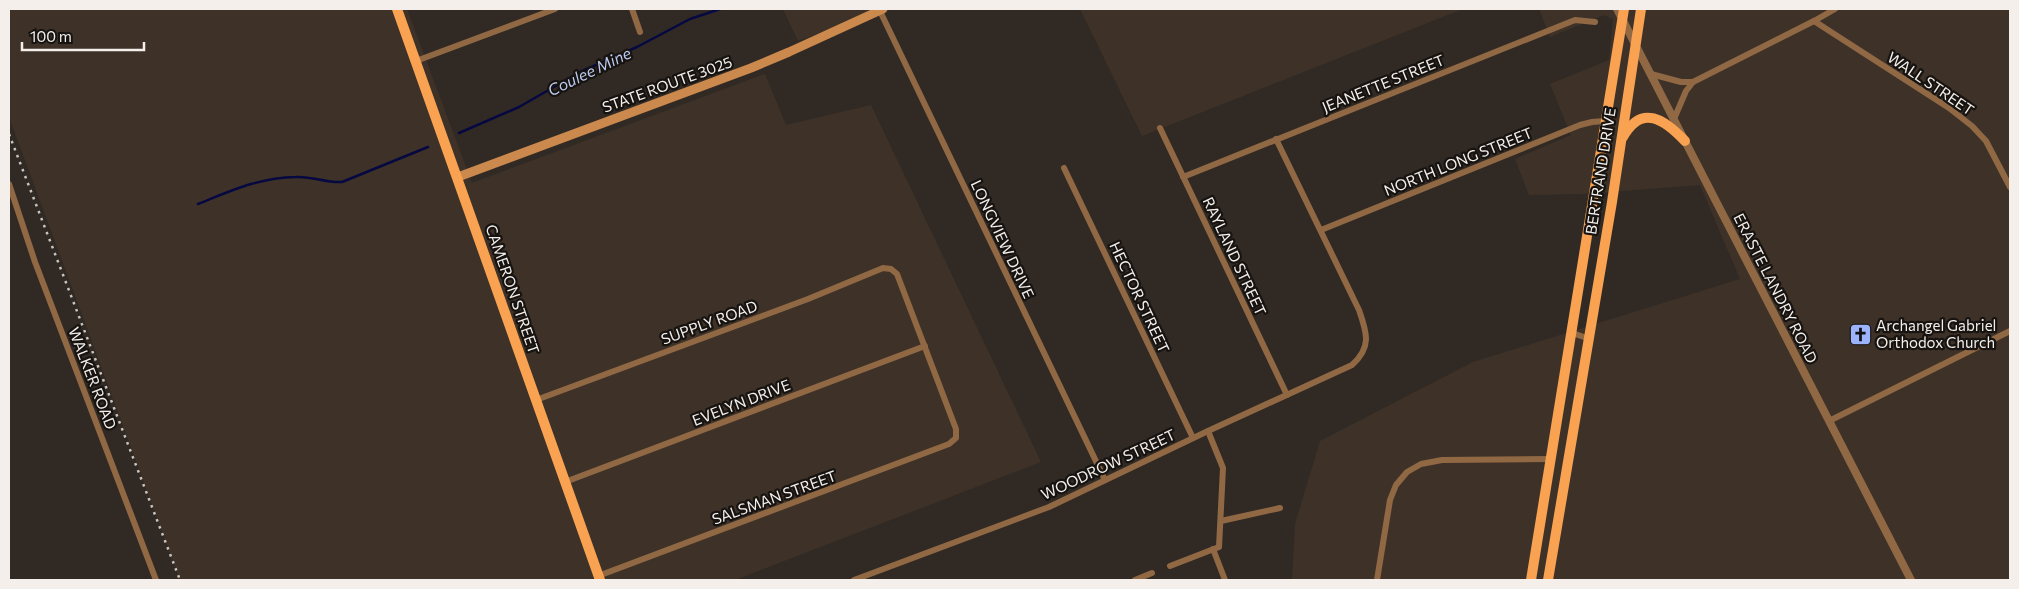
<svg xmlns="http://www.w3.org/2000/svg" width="2019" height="589" viewBox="0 0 2019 589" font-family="Commissioner,sans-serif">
	<rect width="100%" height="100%" fill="#312a24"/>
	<!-- built -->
	<g fill="#3e3228">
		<path d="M9,9H407L472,183L765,74L786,125L871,105L1041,462L735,580H180L9,117Z"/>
		<path d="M783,9H884L798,41Z"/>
		<path d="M1080,9H1463L1142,136Z"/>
		<path d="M1539,9H2010V580H1292L1295,524L1320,441L1473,362L1740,279L1700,185L1581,194L1529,195L1515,159L1571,135L1550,84L1609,60L1613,19L1604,15L1550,37Z"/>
	</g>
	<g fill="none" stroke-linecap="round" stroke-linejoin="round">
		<!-- stream -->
		<g stroke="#060841" stroke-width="2.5">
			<path d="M459,133L519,107L580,72L637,47L690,19L720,9"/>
			<path d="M198,204C233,190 258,178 296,177C312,176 326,183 342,182L428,147"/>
		</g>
		<!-- minor -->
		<g stroke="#916844" stroke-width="6">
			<path d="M632,9L640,32"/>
			<path d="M879,9L1105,480"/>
			<path d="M1814,21L1949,108L1972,126L1986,141L2010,187"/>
			<path d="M416,61L555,9"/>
			<path d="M1651,74L1681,82H1693"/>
			<path d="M1674,119L1686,91L1693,82L1814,21L1835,9"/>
			<path d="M1160,128L1287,395"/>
			<path d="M1064,168L1193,438"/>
			<path d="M1183,177L1575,20L1595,22"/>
			<path d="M9,184L35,262L156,580"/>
			<path d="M1321,230L1580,125L1592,122L1605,121"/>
			<path d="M1572,333L1587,338"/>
			<path d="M536,400L808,299L883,268L891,269L897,274L956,429V438L949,444L598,576"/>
			<path d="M1829,421L2010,331"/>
			<path d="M565,482L925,346"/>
			<path d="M1221,521L1280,508"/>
			<path d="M1213,549L1225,580"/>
			<path d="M1170,566L1219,547L1223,468L1208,431"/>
			<path d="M854,580L1049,507L1208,431L1352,365C1372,347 1367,333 1359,310L1276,139"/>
			<path d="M1135,580L1152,573"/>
			<path d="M1377,580L1390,500L1396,485L1407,472L1421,464L1442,460L1550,459"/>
		</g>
		<!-- tertiary -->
		<path stroke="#916844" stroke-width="8" d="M1617,9L1911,580"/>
		<!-- secondary -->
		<path stroke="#cb894d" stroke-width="9" d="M458,177L751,68L789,52L883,9"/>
		<!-- primary -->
		<g stroke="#f8a252" stroke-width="10">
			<path d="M397,9L600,580"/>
			<path d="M1623,137C1642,103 1665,120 1685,141"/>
			<path d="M1531,580L1624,9"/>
			<path d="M1548,580L1612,202L1641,9"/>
		</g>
		<!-- rail -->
		<path stroke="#cac5c0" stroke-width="2.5" stroke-dasharray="2.5 5" stroke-linecap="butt" d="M9,134L180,580"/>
	</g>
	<!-- icons -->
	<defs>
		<symbol id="church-square" viewBox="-11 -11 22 22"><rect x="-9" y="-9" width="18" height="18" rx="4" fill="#9cb4fd" stroke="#161310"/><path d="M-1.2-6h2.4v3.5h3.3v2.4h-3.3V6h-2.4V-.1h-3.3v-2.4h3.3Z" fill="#111"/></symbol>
	</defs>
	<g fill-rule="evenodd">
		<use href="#church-square" x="1848" y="322" width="25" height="25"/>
	</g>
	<g text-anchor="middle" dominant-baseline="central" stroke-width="4.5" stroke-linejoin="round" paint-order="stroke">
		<!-- street labels -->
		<g font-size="15" fill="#f4efeb" stroke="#161310">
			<text transform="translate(1383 83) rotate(-22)">JEANETTE STREET</text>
			<text transform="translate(1931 83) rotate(34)">WALL STREET</text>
			<text transform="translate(667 84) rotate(-20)">STATE ROUTE 3025</text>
			<text transform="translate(1458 161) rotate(-22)">NORTH LONG STREET</text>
			<text transform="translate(1600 171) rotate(-81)">BERTRAND DRIVE</text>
			<text transform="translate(1003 239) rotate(65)">LONGVIEW DRIVE</text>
			<text transform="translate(1235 256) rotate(65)">RAYLAND STREET</text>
			<text transform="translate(1776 288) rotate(63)">ERASTE LANDRY ROAD</text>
			<text transform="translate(513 289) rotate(71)">CAMERON STREET</text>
			<text transform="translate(1140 297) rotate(65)">HECTOR STREET</text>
			<text transform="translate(709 322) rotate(-20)">SUPPLY ROAD</text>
			<text transform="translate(93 378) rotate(69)">WALKER ROAD</text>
			<text transform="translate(741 402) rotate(-21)">EVELYN DRIVE</text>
			<text transform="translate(1108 464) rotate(-25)">WOODROW STREET</text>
			<text transform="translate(774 497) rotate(-20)">SALSMAN STREET</text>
		</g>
		<!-- poi labels -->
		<g font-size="15" fill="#f4efeb" stroke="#161310" text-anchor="start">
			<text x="1876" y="325">Archangel Gabriel<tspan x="1876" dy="17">Orthodox Church</tspan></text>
		</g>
		<!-- water labels -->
		<g font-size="16" font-style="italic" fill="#bdcaef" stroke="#161310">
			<text transform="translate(589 71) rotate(-26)">Coulee Mine</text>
		</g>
	</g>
	<!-- border -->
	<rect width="2019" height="589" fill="none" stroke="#f4efeb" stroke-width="20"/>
	<!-- scale -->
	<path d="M22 42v8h122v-8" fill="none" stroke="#f4efeb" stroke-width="2.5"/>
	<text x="30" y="42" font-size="15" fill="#f4efeb" stroke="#161310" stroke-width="4" paint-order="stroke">100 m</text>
</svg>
